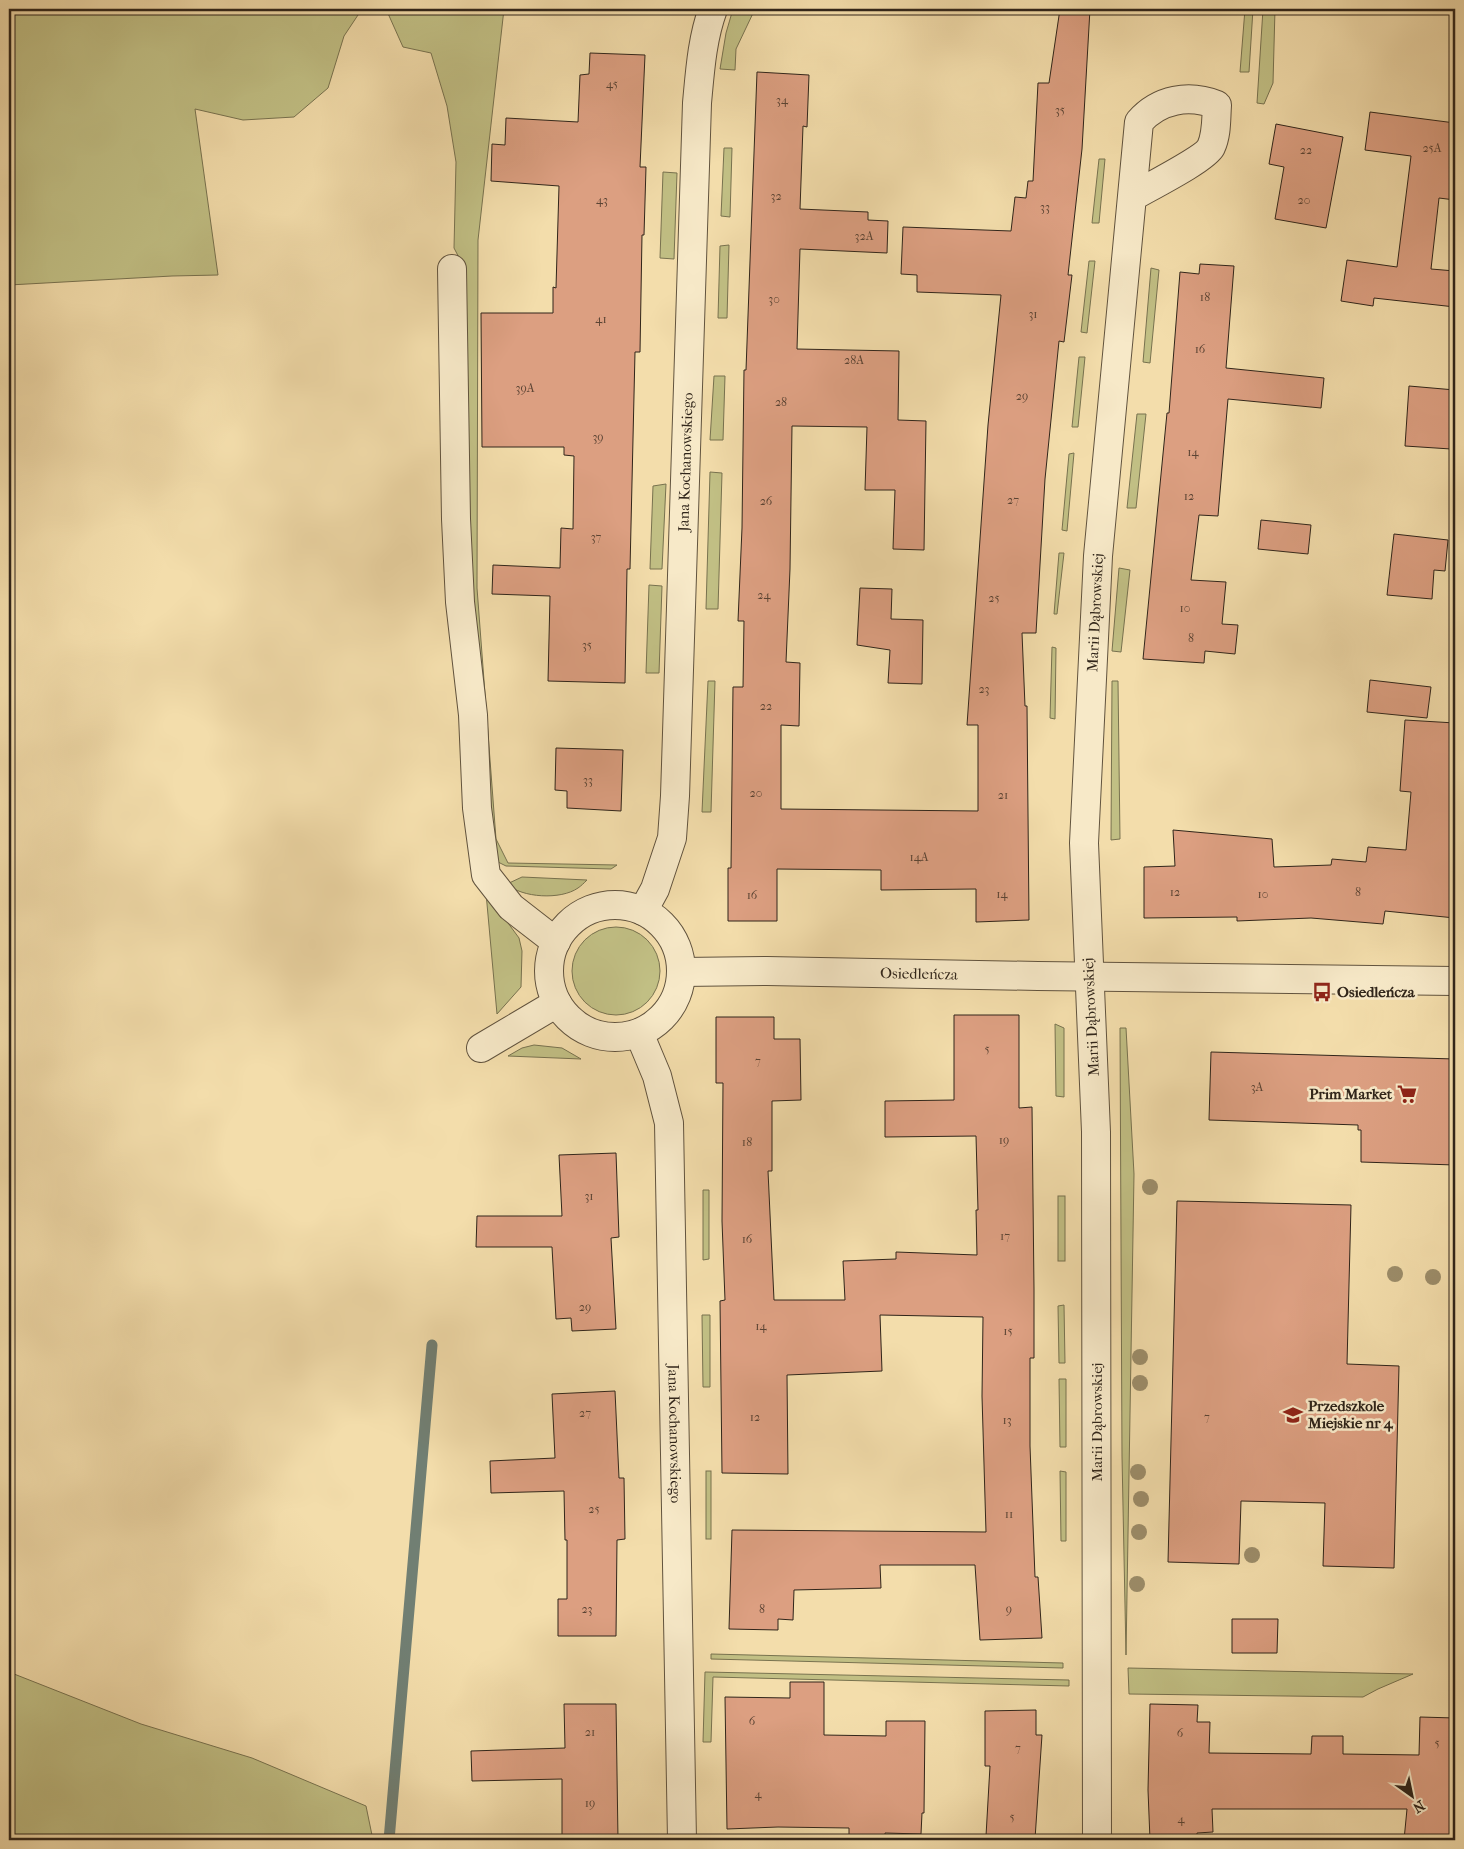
<svg xmlns="http://www.w3.org/2000/svg" width="1464" height="1849" viewBox="0 0 1464 1849" font-family="'IM FELL French Canon',serif">
	<rect width="100%" height="100%" fill="#f3ddab"/>
	<filter id="stains"><feTurbulence type="fractalNoise" baseFrequency=".004" numOctaves="4"/><feColorMatrix values="0 0 0 0 .2 0 0 0 0 .09 0 0 0 0 .02 0 0 0 .5 -.17"/></filter>
	<radialGradient id="worn" r=".72"><stop offset=".6" stop-color="#630" stop-opacity="0"/><stop offset="1" stop-color="#630" stop-opacity=".3"/></radialGradient>
	<!-- green -->
	<g fill="#c1bf84" stroke="#78724f">
		<path d="M9,9H362L344,36L328,88L294,117L243,120L195,109L218,275L172,276L9,285Z"/>
		<path d="M386,9H504L478,240L477,588L496,839L508,863L617,865L611,869L506,866L496,861L468,586L466,271L454,248L456,162L447,106L431,53L403,47Z"/>
		<path d="M733,9H755L736,49L735,70L720,69L726,33Z"/>
		<path d="M1245,9H1253L1249,72H1240Z"/>
		<path d="M1263,9H1275L1273,83L1264,104L1257,103Z"/>
		<path d="M724,148H732L730,217L721,216Z"/>
		<path d="M1099,159H1105L1099,223H1092Z"/>
		<path d="M663,172L677,173L674,259L660,258Z"/>
		<path d="M729,245L727,318H718L720,246Z"/>
		<path d="M1089,261H1095L1087,333L1081,332Z"/>
		<path d="M1151,268L1159,270L1150,363L1143,362Z"/>
		<path d="M1079,357H1085L1078,427H1072Z"/>
		<path d="M714,376H725L723,440H710Z"/>
		<path d="M1137,414H1146L1136,508H1127Z"/>
		<path d="M1074,453L1067,531L1062,530L1069,454Z"/>
		<path d="M710,472L722,473L718,609H706Z"/>
		<path d="M666,484L662,569H650L653,486Z"/>
		<path d="M1059,553H1064L1057,614H1054Z"/>
		<path d="M1119,568L1130,570L1121,652L1112,651Z"/>
		<path d="M649,585L662,586L659,673H646Z"/>
		<path d="M1052,647L1056,648L1055,719L1050,718Z"/>
		<path d="M708,681H715L711,812H702Z"/>
		<path d="M1112,681H1118L1120,839L1111,840Z"/>
		<path d="M522,877L587,880C584,883 581,886 578,888C561,900 522,898 507,884Z"/>
		<path d="M486,893L519,938L522,951L521,987L497,1014Z"/>
		<circle cx="616" cy="971" r="44"/>
		<path d="M1055,1024L1064,1028V1097L1056,1096Z"/>
		<path d="M1120,1028H1126L1134,1174L1126,1655L1122,1456Z"/>
		<path d="M534,1045L562,1048L581,1059L508,1056L522,1048Z"/>
		<path d="M703,1190H709V1259L703,1260Z"/>
		<rect x="1058" y="1196" width="7" height="65"/>
		<path d="M1064,1305L1065,1363H1059L1058,1306Z"/>
		<path d="M702,1315H710V1387H703Z"/>
		<path d="M1059,1379H1066V1447H1060Z"/>
		<rect x="706" y="1471" width="5" height="68"/>
		<path d="M1060,1471L1066,1472V1541H1061Z"/>
		<path d="M711,1654L1063,1663V1668L711,1659Z"/>
		<path d="M1128,1668L1413,1674L1378,1689L1363,1697L1129,1694Z"/>
		<path d="M9,1672L141,1724L252,1758L366,1806L373,1840H9Z"/>
		<path d="M705,1672L1069,1680V1686L713,1677L711,1742H703Z"/>
	</g>
	<g fill="none" stroke-linecap="round" stroke-linejoin="round">
		<!-- stream -->
		<path stroke="#717f73" stroke-width="11" d="M389,1840L432,1345"/>
	</g>
	<!-- building -->
	<g fill="#dc9f81" stroke="#30251a">
		<path d="M1060,9H1090L1082,149L1068,275H1072L1064,342L1059,341L1045,479L1036,633H1022L1025,706H1027L1029,920L976,922V889L881,890V870L777,869V921H728V868H731L733,687H743L744,621H738L742,528L744,370H746L757,72L809,75L807,127L803,126L800,209L868,212V220L888,221L887,253L800,249L797,349L899,351L898,420L926,421L924,550L893,549L895,490H865L867,427L792,426L790,569L786,662L800,663L799,726L781,725V809L978,811V725H967L988,425L1001,295L917,292V275L901,274L903,227L1011,231L1015,197L1026,198L1028,181H1033L1038,83H1049Z"/>
		<path d="M590,53L645,55L640,167H646L644,235H642L640,352H635L630,569H627L625,683L548,681L550,596L492,594L493,565L560,568L561,528L573,529L574,456L564,455V447H482L481,313H553V287L556,288L559,186L491,181L492,144L505,145L506,118L578,122L580,75L589,74Z"/>
		<path d="M1370,112L1455,123V200L1439,198L1431,269L1455,271V307L1374,298L1373,306L1341,301L1347,260L1397,267L1411,156L1365,150Z"/>
		<path d="M1276,124L1343,137L1326,228L1275,219L1284,167L1269,164Z"/>
		<path d="M1200,264L1234,266L1226,368L1324,378L1321,408L1228,399L1218,516L1199,515L1191,580L1226,582L1222,624L1238,625L1235,654L1205,651L1204,663L1143,659L1167,413H1169L1180,272L1199,274Z"/>
		<path d="M1409,386L1455,390L1451,449L1405,446Z"/>
		<path d="M1261,520L1311,525L1308,554L1258,549Z"/>
		<path d="M1394,534L1448,540L1445,571L1434,570L1432,599L1387,595Z"/>
		<path d="M860,588L892,589L891,619L923,620L922,684L888,683L890,650L857,645Z"/>
		<path d="M1370,680L1431,687L1427,718L1367,712Z"/>
		<path d="M1405,720L1455,723V918L1385,911L1383,924L1311,918L1237,921V917L1144,918V867L1175,866L1173,830L1272,839L1274,867L1331,865L1332,859L1366,862L1368,847L1406,850L1411,792L1400,791Z"/>
		<path d="M556,748L623,750L621,811L567,808V791L555,790Z"/>
		<path d="M954,1015H1019V1108L1032,1107L1034,1289V1358H1030V1446L1035,1577H1038L1042,1638L980,1640L975,1565H880L881,1588L794,1590L793,1620L778,1619V1630L729,1629L732,1530L986,1532L982,1396L983,1317L880,1315L882,1371L787,1375L788,1474L722,1473L720,1301L725,1300L722,1221L723,1083H716V1017H774V1039H800L801,1100L772,1101V1171H768L774,1300H845L843,1261L896,1259V1252L977,1255L976,1210H978L976,1136L885,1137V1101L954,1100Z"/>
		<path d="M1211,1052L1455,1059V1165L1361,1162V1130H1358V1125L1209,1120Z"/>
		<path d="M616,1153L619,1237L611,1238L616,1329L572,1331L571,1318L556,1319L552,1247H476L477,1216H562L559,1155Z"/>
		<path d="M1177,1201L1351,1205L1347,1364L1399,1366L1394,1568L1323,1566L1325,1503L1241,1501L1239,1564L1168,1562Z"/>
		<path d="M615,1391L619,1478H624L625,1539L617,1540L616,1636H558V1599H567V1540H565L564,1491L491,1493L490,1461L555,1458L552,1394Z"/>
		<path d="M1232,1619H1278L1277,1653H1232Z"/>
		<path d="M790,1682H824V1735L886,1736V1721H925L924,1813H922L921,1834L885,1833V1840H849V1828L778,1827L727,1829L725,1697L790,1698Z"/>
		<path d="M564,1704H616L618,1840H562V1779L472,1781L471,1751L565,1748Z"/>
		<path d="M1150,1704L1198,1705L1197,1722H1210L1209,1753L1311,1754L1312,1736H1343V1754L1419,1755L1420,1717L1455,1718V1840H1404L1407,1809H1212L1213,1832L1197,1833V1840H1150L1148,1790Z"/>
		<path d="M1036,1710V1735H1042L1035,1839L986,1836L990,1766H985V1711Z"/>
	</g>
	<g fill="none" stroke-linecap="round" stroke-linejoin="round">
		<defs>
			<g id="minor">
				<path d="M452,269L456,519L460,602L473,715L477,808L486,875L511,907L556,942"/>
				<circle cx="615" cy="971" r="66"/>
				<path id="s1" d="M643,911L655,889L672,838L675,796L697,103C700,71 702,39 713,9"/>
				<path id="s2" d="M681,972L767,971L1038,976L1455,981"/>
				<path id="s3" d="M639,1033L657,1076L669,1123L682,1840"/>
				<path d="M481,1048L557,1003"/>
				<path id="s4" d="M1097,1840L1096,1132L1084,843L1098,556L1139,122C1159,99 1189,94 1217,105C1216,119 1217,134 1211,147C1205,159 1147,188 1132,197"/>
			</g>
		</defs>
		<!-- minor casing -->
		<use href="#minor" stroke="#61533e" stroke-width="30"/>
		<!-- minor -->
		<use href="#minor" stroke="#f7e9c8" stroke-width="28"/>
	</g>
	<!-- trees -->
	<g fill="#9c8d6a">
		<circle cx="1150" cy="1187" r="8"/>
		<circle cx="1395" cy="1274" r="8"/>
		<circle cx="1433" cy="1277" r="8"/>
		<circle cx="1140" cy="1357" r="8"/>
		<circle cx="1140" cy="1383" r="8"/>
		<circle cx="1138" cy="1472" r="8"/>
		<circle cx="1141" cy="1499" r="8"/>
		<circle cx="1139" cy="1532" r="8"/>
		<circle cx="1252" cy="1555" r="8"/>
		<circle cx="1137" cy="1584" r="8"/>
	</g>
	<!-- icons -->
	<defs>
		<symbol id="bus-bare" viewBox="-9 -9 18 18"><path d="M-5-6H5V4H4V6H2V4H-2V6H-4V4H-5ZM-3.5-4V0h7V-4ZM-3.5 1.2v1.5H-2V1.2ZM2 1.2v1.5H3.5V1.2Z" fill="#8f2418" stroke="#f7e9c8" stroke-width="2.5" paint-order="stroke"/></symbol>
		<symbol id="supermarket-bare" viewBox="-9 -9 18 18"><path d="M-6-5.5h2.5l.6 2H6L4.5 2H-2.5L-4.4-4H-6ZM-1.5 3.2a1.3 1.3 0 1 0 .1 0ZM3 3.2a1.3 1.3 0 1 0 .1 0Z" fill="#8f2418" stroke="#f7e9c8" stroke-width="2.5" paint-order="stroke"/></symbol>
		<symbol id="school-bare" viewBox="-9 -9 18 18"><path d="M0-5L7-2L0 1L-7-2ZM-4 1L0 2.5L4 1V4Q0 6-4 4Z" fill="#8f2418" stroke="#f7e9c8" stroke-width="2.5" paint-order="stroke"/></symbol>
	</defs>
	<g fill-rule="evenodd">
		<use href="#bus-bare" x="1308" y="978" width="28" height="28"/>
		<use href="#supermarket-bare" x="1393" y="1080" width="28" height="28"/>
		<use href="#school-bare" x="1279" y="1401" width="28" height="28"/>
	</g>
	<g text-anchor="middle" dominant-baseline="central" stroke-width="5" stroke-linejoin="round" paint-order="stroke">
		<!-- number labels -->
		<g font-size="12" fill="#5b4434">
			<text x="612" y="84">45</text>
			<text x="782" y="100">34</text>
			<text x="1060" y="110">35</text>
			<text x="1432" y="148">25A</text>
			<text x="1306" y="150">22</text>
			<text x="776" y="196">32</text>
			<text x="602" y="200">43</text>
			<text x="1304" y="200">20</text>
			<text x="1045" y="207">33</text>
			<text x="864" y="236">32A</text>
			<text x="1205" y="297">18</text>
			<text x="774" y="299">30</text>
			<text x="1033" y="314">31</text>
			<text x="601" y="319">41</text>
			<text x="1200" y="349">16</text>
			<text x="854" y="360">28A</text>
			<text x="525" y="388">39A</text>
			<text x="1022" y="396">29</text>
			<text x="781" y="402">28</text>
			<text x="598" y="437">39</text>
			<text x="1193" y="452">14</text>
			<text x="1189" y="496">12</text>
			<text x="1013" y="500">27</text>
			<text x="766" y="501">26</text>
			<text x="596" y="537">37</text>
			<text x="764" y="595">24</text>
			<text x="994" y="598">25</text>
			<text x="1185" y="608">10</text>
			<text x="1191" y="638">8</text>
			<text x="587" y="645">35</text>
			<text x="984" y="689">23</text>
			<text x="766" y="706">22</text>
			<text x="588" y="780">33</text>
			<text x="756" y="793">20</text>
			<text x="1003" y="795">21</text>
			<text x="919" y="857">14A</text>
			<text x="1175" y="892">12</text>
			<text x="1358" y="892">8</text>
			<text x="1002" y="894">14</text>
			<text x="1263" y="894">10</text>
			<text x="752" y="895">16</text>
			<text x="987" y="1049">5</text>
			<text x="758" y="1061">7</text>
			<text x="1257" y="1087">3A</text>
			<text x="1004" y="1140">19</text>
			<text x="747" y="1142">18</text>
			<text x="589" y="1196">31</text>
			<text x="1005" y="1236">17</text>
			<text x="747" y="1239">16</text>
			<text x="585" y="1307">29</text>
			<text x="761" y="1326">14</text>
			<text x="1008" y="1331">15</text>
			<text x="585" y="1413">27</text>
			<text x="755" y="1417">12</text>
			<text x="1207" y="1417">7</text>
			<text x="1007" y="1420">13</text>
			<text x="594" y="1509">25</text>
			<text x="1009" y="1514">11</text>
			<text x="587" y="1609">23</text>
			<text x="762" y="1609">8</text>
			<text x="1009" y="1609">9</text>
			<text x="752" y="1721">6</text>
			<text x="590" y="1732">21</text>
			<text x="1180" y="1733">6</text>
			<text x="1437" y="1743">5</text>
			<text x="1018" y="1748">7</text>
			<text x="758" y="1794">4</text>
			<text x="590" y="1803">19</text>
			<text x="1012" y="1817">5</text>
			<text x="1181" y="1819">4</text>
		</g>
		<!-- street labels -->
		<g font-size="15" fill="#30251a" stroke="#f7e9c8">
			<text stroke="none"><textPath href="#s1" startOffset="455">Jana Kochanowskiego</textPath></text>
			<text stroke="none"><textPath href="#s4" startOffset="1228">Marii Dąbrowskiej</textPath></text>
			<text stroke="none"><textPath href="#s2" startOffset="238">Osiedleńcza</textPath></text>
			<text transform="translate(1091 1017) rotate(-93)">Marii Dąbrowskiej</text>
			<text transform="translate(1097 1422) rotate(-90)">Marii Dąbrowskiej</text>
			<text stroke="none"><textPath href="#s3" startOffset="406">Jana Kochanowskiego</textPath></text>
		</g>
		<!-- poi labels -->
		<g font-size="15" font-weight="bold" fill="#30251a" stroke="#f7e9c8" text-anchor="start">
			<text x="1337" y="992">Osiedleńcza</text>
			<text x="1392" y="1094" text-anchor="end">Prim Market</text>
			<text x="1308" y="1406">Przedszkole<tspan x="1308" dy="17">Miejskie nr 4</tspan></text>
		</g>
	</g>
	<!-- margin -->
	<rect width="1464" height="1849" fill="none" stroke="#f3ddab" stroke-width="30"/>
	<rect x="10" y="10" width="1444" height="1829" fill="none" stroke="#30251a" stroke-width="2.5"/>
	<rect x="15" y="15" width="1434" height="1819" fill="none" stroke="#30251a"/>
	<!-- north arrow -->
	<g transform="translate(1412 1796) rotate(147)" stroke="#f7e9c8" stroke-width="4" paint-order="stroke">
	<path d="M0-4L9 19L0 12L-9 19Z" fill="#30251a"/>
	<text y="-8" font-size="14" font-weight="bold" text-anchor="middle" fill="#30251a">N</text>
	</g>
	<rect width="100%" height="100%" filter="url(#stains)"/>
	<rect width="100%" height="100%" fill="url(#worn)"/>
</svg>
